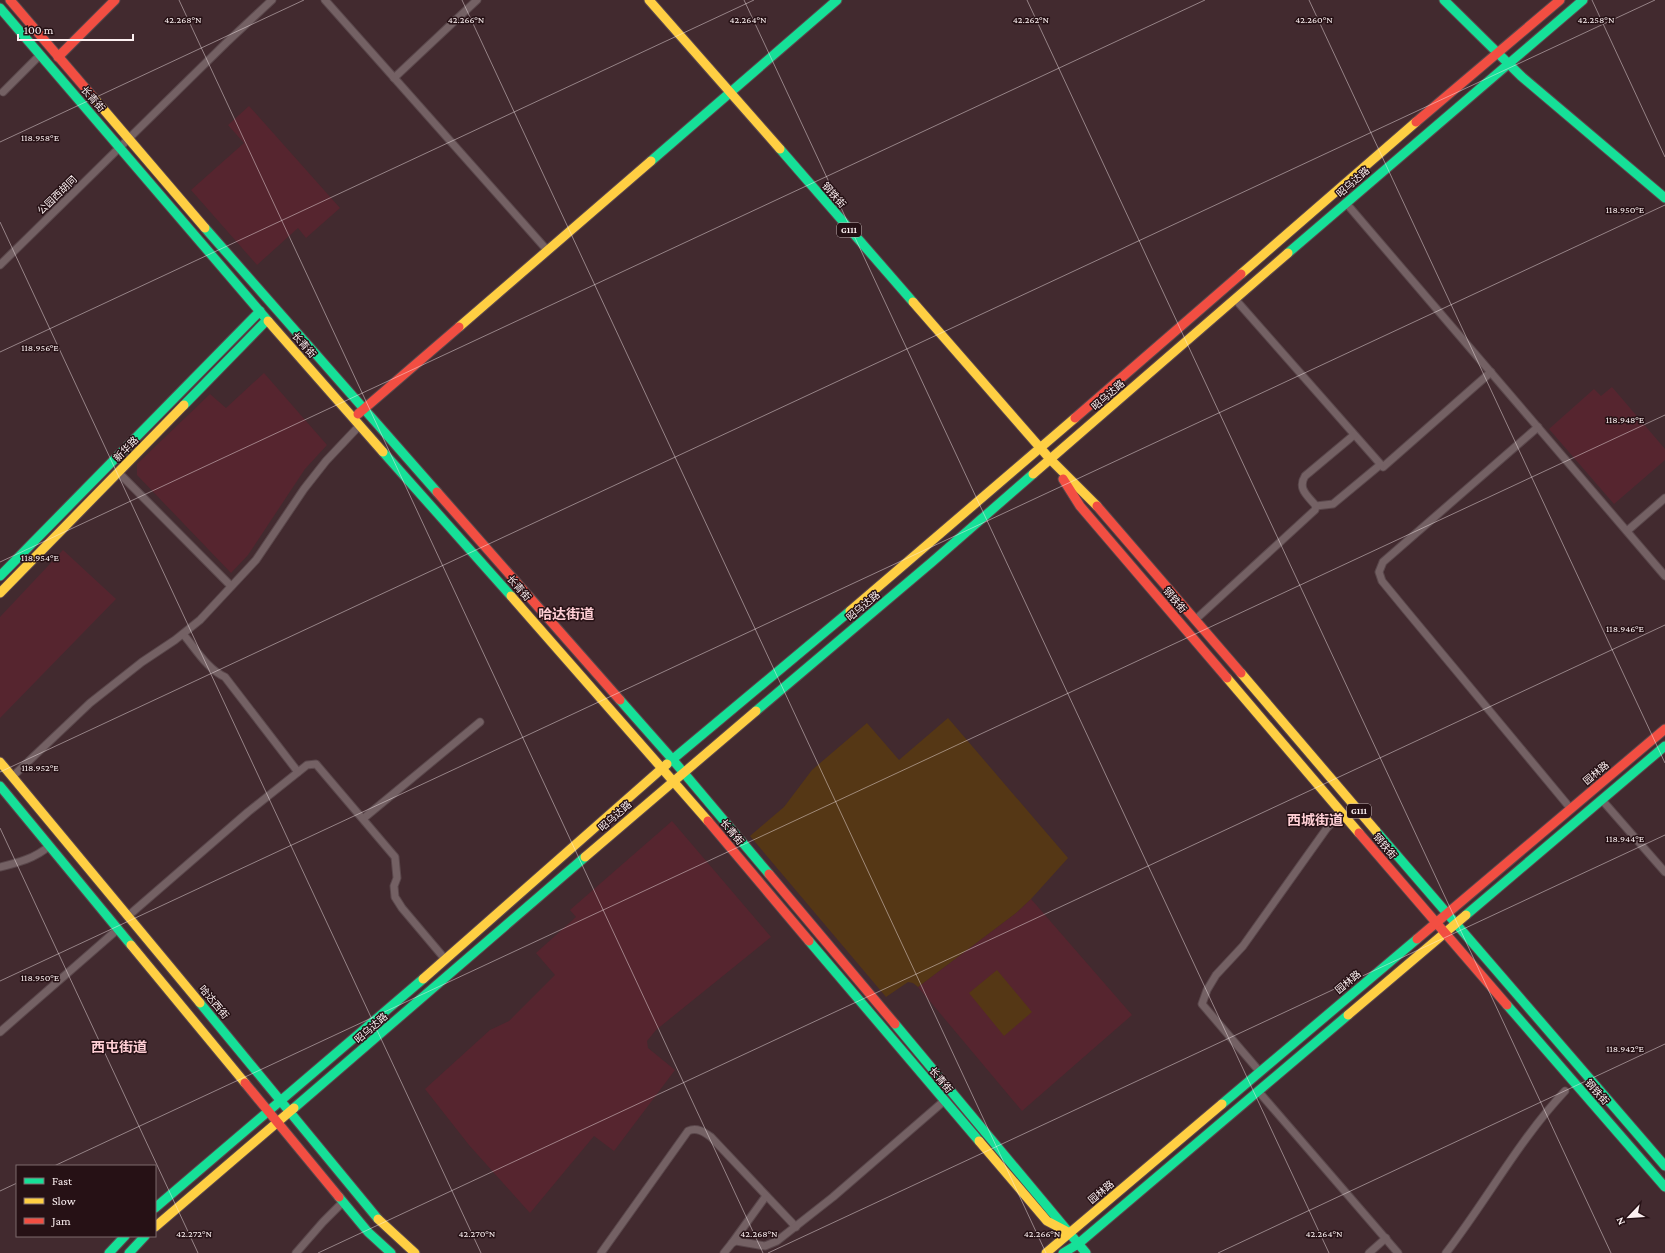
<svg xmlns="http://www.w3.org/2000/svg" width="1665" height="1253" viewBox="0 0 1665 1253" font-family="'Crimson Pro','Noto Sans SC',serif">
	<rect width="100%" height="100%" fill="#422a2f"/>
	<!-- built -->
	<g fill="#56252f">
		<path d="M249,106L340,208L306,238L298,228L257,265L191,190L244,143L228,125Z"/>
		<path d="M264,373L327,445L305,469L248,555L231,573L137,475V464L210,394L226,408Z"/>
		<path d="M1612,387L1665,449V460L1614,504L1549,429L1594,389L1601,396Z"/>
		<path d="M63,550L116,599L0,718V617Z"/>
		<path d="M672,821L771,937L656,1030L647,1041L648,1048L675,1070L614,1151L594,1136L530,1213L469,1145L425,1089L490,1030L509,1021L555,975L536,953L576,917L570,910Z"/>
		<path d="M1031,899L1132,1015L1022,1111L918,987L1016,913Z"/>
	</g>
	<!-- green -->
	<g fill="#553715">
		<path d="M948,718L1068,858L1031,899L1016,913L918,987L913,983L908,982L886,997L750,836L784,807L812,770L867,723L899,760Z"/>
		<path d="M997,970L1032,1012L1004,1036L969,993Z"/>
	</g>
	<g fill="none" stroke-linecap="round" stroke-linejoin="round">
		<defs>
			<g id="street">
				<path d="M325,0L547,250"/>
				<path d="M394,78L477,0"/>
				<path d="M3,92L40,55"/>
				<path d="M1346,203L1665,576"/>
				<path d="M0,265L226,43L272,0"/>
				<path d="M1235,299L1383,467L1491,372"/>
				<path d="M1538,427L1383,562L1379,572L1382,581L1405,609L1571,809"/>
				<path d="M118,472L231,586"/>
				<path d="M1316,506L1333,504L1380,465"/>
				<path d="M1627,531L1665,498"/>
				<path d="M1195,620L1315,510L1316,506C1308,496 1297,489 1305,476L1354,435"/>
				<path d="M183,634C196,649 207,669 225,677L298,772"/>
				<path d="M12,777L90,703L142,662L175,640L200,620L256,560L304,489L326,461L360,425"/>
				<path d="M1602,800L1665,872"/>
				<path d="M364,818L480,722"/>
				<path d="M0,867C17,863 36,858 49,846"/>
				<path d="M128,916L248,812L307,765L316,764L395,857L397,878L394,886L395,897L402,908L445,959"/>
				<path d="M0,1032L118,929"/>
				<path d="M1260,1072L1202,1004L1207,990L1216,975L1243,946L1327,828L1341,812"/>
				<path d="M1259,1092L1398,1253"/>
				<path d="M732,1243L766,1196"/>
				<path d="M296,1253L323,1222L343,1202"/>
				<path d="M601,1253L688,1131C697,1127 704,1132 711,1137L796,1227"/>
				<path d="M724,1253L732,1243L736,1241L765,1246L777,1241L833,1197L944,1101"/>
				<path d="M1369,1253L1386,1238"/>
				<path d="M1446,1253C1487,1200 1519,1140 1565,1091"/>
			</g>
			<g id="fast">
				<path d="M1444,0L1521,76L1665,198"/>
				<path d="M0,8L268,321"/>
				<path d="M780,149L913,302"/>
				<path d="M651,161L837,0"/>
				<path d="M205,228L437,492"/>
				<path d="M1288,253L1583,0"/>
				<path d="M184,405L267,320"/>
				<path d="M383,452L511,596"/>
				<path d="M0,576L260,311"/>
				<path d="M620,700L673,760L769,874"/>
				<path d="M756,711L932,562L1033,474"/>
				<path d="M667,764L850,611"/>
				<path d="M0,786L131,945"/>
				<path d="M1376,831L1665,1166"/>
				<path d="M1466,915L1665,746"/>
				<path d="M809,941L979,1141"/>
				<path d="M200,1003L378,1219"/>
				<path d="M1507,1005L1665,1187"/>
				<path d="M895,1024L1086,1253"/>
				<path d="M1222,1104L1417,939"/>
				<path d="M294,1108L585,857"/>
				<path d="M339,1197L368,1232L391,1253"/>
				<path d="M155,1208L423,979"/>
				<path d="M109,1253L125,1236"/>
				<path d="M129,1253L145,1236"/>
				<path d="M1063,1253L1078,1244L1348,1015"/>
			</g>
			<g id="slow">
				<path d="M649,0L780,149"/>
				<path d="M93,97L205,228"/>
				<path d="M1241,274L1416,122"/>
				<path d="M913,302L1050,459L1097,506"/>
				<path d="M268,321L383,452"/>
				<path d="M459,327L651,161"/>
				<path d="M1033,474L1288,253"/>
				<path d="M0,593L184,405"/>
				<path d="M511,596L708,821"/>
				<path d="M850,611L1075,418"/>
				<path d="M1241,673L1376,831"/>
				<path d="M1227,678L1359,833"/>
				<path d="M0,762L200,1003"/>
				<path d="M585,857L756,711"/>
				<path d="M131,945L245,1083"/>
				<path d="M423,979L667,764"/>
				<path d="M1348,1015L1466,915"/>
				<path d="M979,1141L1047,1221L1066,1231"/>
				<path d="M378,1219L415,1253"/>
				<path d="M155,1227L294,1108"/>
				<path d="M1046,1253L1222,1104"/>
			</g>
			<g id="jam">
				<path d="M10,0L93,97"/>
				<path d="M58,57L115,0"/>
				<path d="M1416,122L1560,0"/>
				<path d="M358,414L459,327"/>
				<path d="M1075,418L1241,274"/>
				<path d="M1063,479L1080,506L1227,678"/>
				<path d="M437,492L620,700"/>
				<path d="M1097,506L1241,673"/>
				<path d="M708,821L809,941"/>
				<path d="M1359,833L1507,1005"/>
				<path d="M769,874L895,1024"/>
				<path d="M1417,939L1665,729"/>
				<path d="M245,1083L339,1197"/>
			</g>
		</defs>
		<!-- street casing -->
		<use href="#street" stroke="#5a474b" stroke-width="9"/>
		<!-- fast casing -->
		<use href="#fast" stroke="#5a474b" stroke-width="11"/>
		<!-- slow casing -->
		<use href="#slow" stroke="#5a474b" stroke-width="11"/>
		<!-- jam casing -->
		<use href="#jam" stroke="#5a474b" stroke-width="11"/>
		<!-- street -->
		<use href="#street" stroke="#746164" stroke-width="7"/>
		<!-- fast -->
		<use href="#fast" stroke="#16e098" stroke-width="9"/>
		<!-- slow -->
		<use href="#slow" stroke="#ffcf43" stroke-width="9"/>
		<!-- jam -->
		<use href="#jam" stroke="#f24e42" stroke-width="9"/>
	</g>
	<!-- ticks -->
	<path fill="none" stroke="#fcf0f1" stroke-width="1" stroke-opacity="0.45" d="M179,0L763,1253M462,0L1046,1253M744,0L1329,1253M1027,0L1611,1253M1309,0L1665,763M1592,0L1665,157M0,142L304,0M0,222L481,1253M0,352L754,0M0,562L1205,0M0,772L1655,0M0,828L198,1253M0,981L1665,205M54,1166L1665,415M0,1191L17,1183M318,1253L1665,625M768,1253L1665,835M1218,1253L1665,1044"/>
	<g text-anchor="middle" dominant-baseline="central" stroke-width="3" stroke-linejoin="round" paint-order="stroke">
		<!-- shield labels -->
		<g fill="#261115" stroke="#bcadaf" stroke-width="1">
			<rect x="837" y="223" width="24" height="14" rx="3"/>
			<rect x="1347" y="804" width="24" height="14" rx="3"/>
		</g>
		<g font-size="9" font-weight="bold" fill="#fcf0f1">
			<text x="849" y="230">G111</text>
			<text x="1359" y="811">G111</text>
		</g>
		<!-- street labels -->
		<g font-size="10" fill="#fcf0f1" stroke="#261115">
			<text transform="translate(93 99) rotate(49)">长青街</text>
			<text transform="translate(1353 182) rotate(-41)">昭乌达路</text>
			<text transform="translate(57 195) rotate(-44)">公园西胡同</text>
			<text transform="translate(834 195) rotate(49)">钢铁街</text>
			<text transform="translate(304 345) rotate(49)">长青街</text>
			<text transform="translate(1108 395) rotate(-41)">昭乌达路</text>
			<text transform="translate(126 449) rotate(-46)">新华路</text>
			<text transform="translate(519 588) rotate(49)">长青街</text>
			<text transform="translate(1175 600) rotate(50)">钢铁街</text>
			<text transform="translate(863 606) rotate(-40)">昭乌达路</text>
			<text transform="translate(1596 773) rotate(-40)">园林路</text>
			<text transform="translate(615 816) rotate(-41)">昭乌达路</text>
			<text transform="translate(732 832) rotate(50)">长青街</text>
			<text transform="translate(1385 846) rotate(50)">钢铁街</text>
			<text transform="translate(1348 982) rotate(-40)">园林路</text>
			<text transform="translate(214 1002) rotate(50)">哈达西街</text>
			<text transform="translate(371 1028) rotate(-41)">昭乌达路</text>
			<text transform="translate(941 1080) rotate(50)">长青街</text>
			<text transform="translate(1597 1092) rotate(49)">钢铁街</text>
			<text transform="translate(1101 1192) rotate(-40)">园林路</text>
		</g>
		<!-- district labels -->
		<g font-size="14" font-weight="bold" fill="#feced4" stroke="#261115">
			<text x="566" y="614">哈达街道</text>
			<text x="1315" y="820">西城街道</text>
			<text x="119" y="1047">西屯街道</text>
		</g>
	</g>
	<g font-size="10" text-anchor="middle" fill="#fcf0f1" stroke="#261115" stroke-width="3" stroke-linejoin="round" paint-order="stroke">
		<text x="466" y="23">42.266°N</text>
		<text x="748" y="23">42.264°N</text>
		<text x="183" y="23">42.268°N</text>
		<text x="1031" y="23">42.262°N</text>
		<text x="1314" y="23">42.260°N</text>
		<text x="1596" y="23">42.258°N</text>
		<text x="40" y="141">118.958°E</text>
		<text x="1625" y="213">118.950°E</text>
		<text x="40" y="351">118.956°E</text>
		<text x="1625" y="423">118.948°E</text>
		<text x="40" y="561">118.954°E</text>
		<text x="1625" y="632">118.946°E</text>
		<text x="40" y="771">118.952°E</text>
		<text x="1625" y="842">118.944°E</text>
		<text x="40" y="981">118.950°E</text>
		<text x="1625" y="1052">118.942°E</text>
		<text x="194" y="1237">42.272°N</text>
		<text x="477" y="1237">42.270°N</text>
		<text x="759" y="1237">42.268°N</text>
		<text x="1042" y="1237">42.266°N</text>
		<text x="1324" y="1237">42.264°N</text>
	</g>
	<!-- legend -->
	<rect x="16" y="1165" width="140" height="72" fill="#261115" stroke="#7c6a6d"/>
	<rect x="24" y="1178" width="20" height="6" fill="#16e098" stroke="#7c6a6d"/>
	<text x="52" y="1185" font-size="12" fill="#fcf0f1">Fast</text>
	<rect x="24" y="1198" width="20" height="6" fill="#ffcf43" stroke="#7c6a6d"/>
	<text x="52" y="1205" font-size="12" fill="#fcf0f1">Slow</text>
	<rect x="24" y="1218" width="20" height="6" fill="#f24e42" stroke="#7c6a6d"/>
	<text x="52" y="1225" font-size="12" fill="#fcf0f1">Jam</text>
	<!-- north arrow -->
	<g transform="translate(1629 1217) rotate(245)" stroke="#261115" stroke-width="3" paint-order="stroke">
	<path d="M0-3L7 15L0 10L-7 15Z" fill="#fcf0f1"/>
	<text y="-6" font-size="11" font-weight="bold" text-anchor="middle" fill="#fcf0f1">N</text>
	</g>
	<!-- scale -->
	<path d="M18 34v6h115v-6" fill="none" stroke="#fcf0f1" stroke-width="2"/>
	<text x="24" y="34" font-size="12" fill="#fcf0f1" stroke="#261115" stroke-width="3" paint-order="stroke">100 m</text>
</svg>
